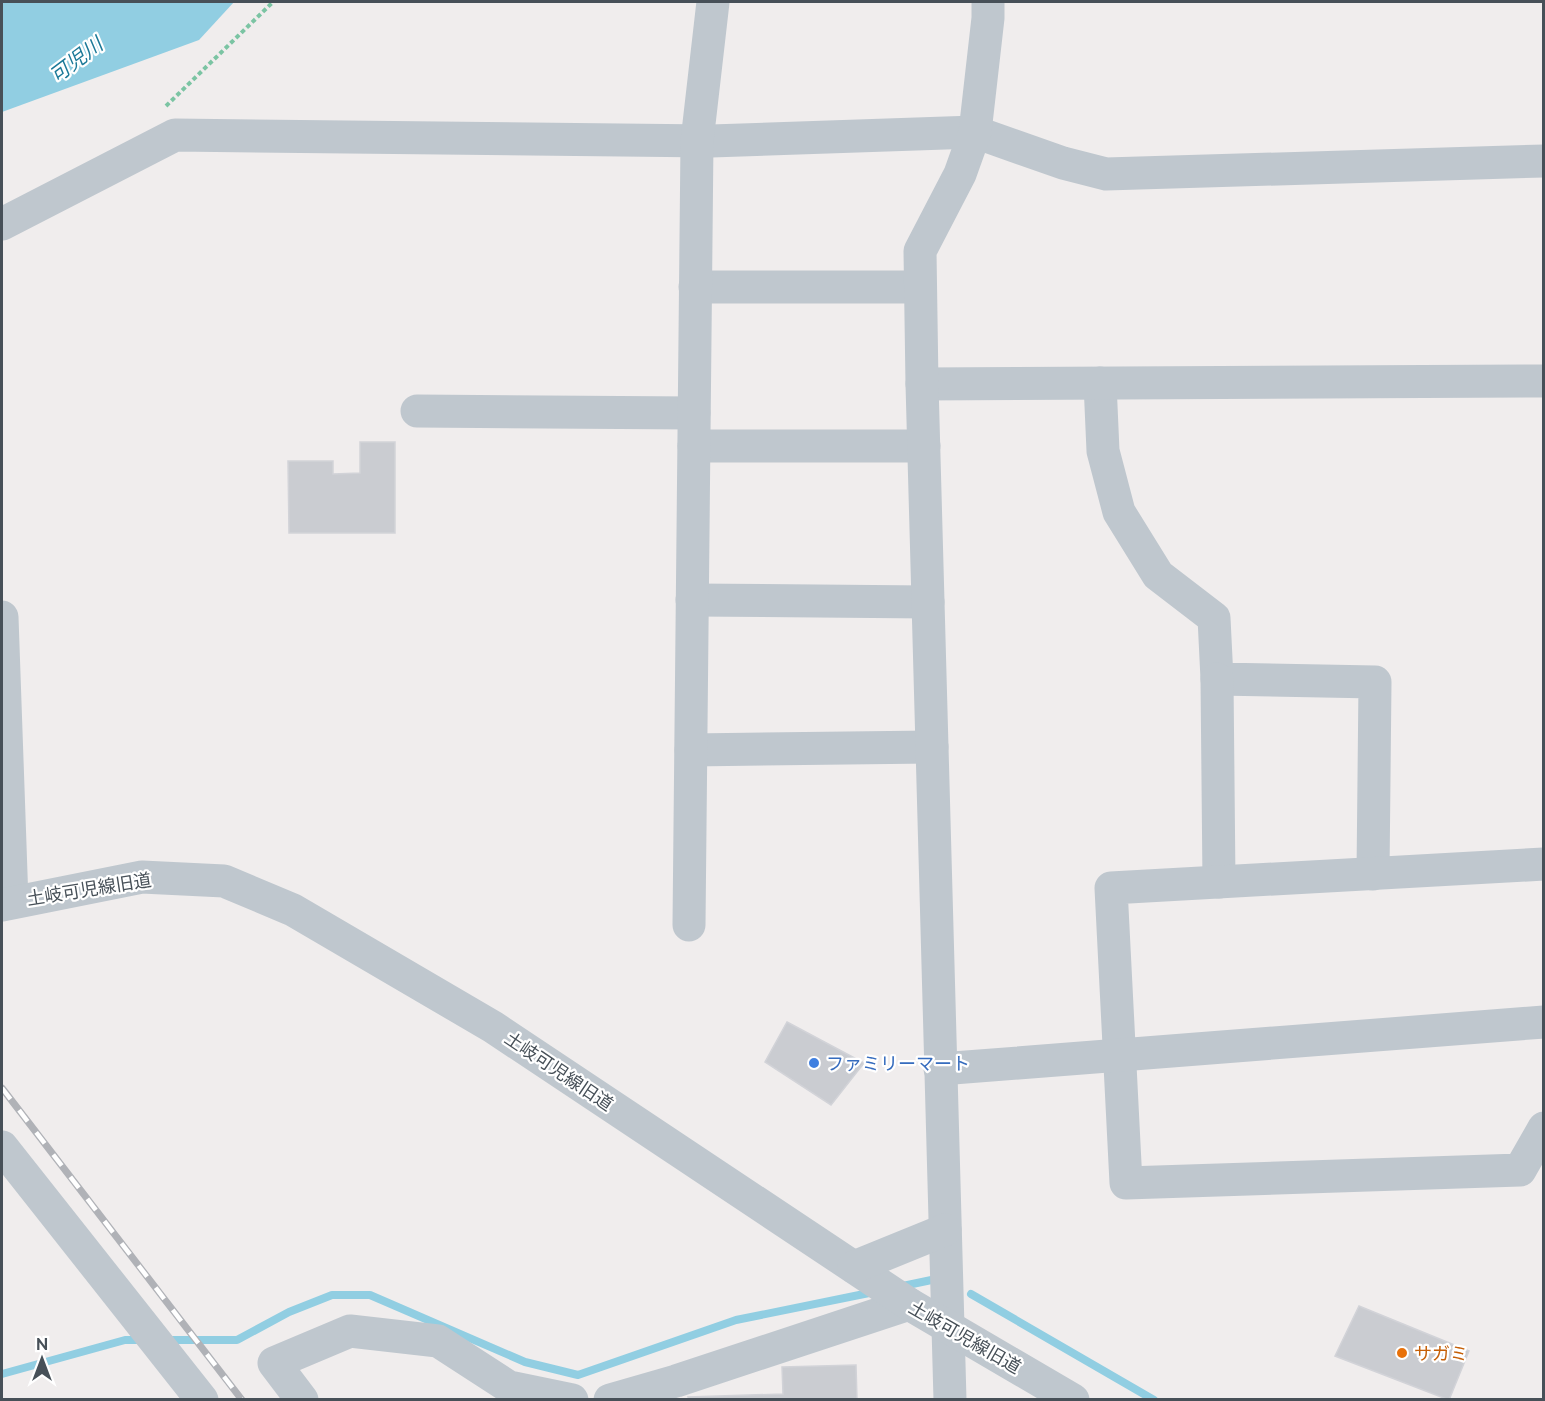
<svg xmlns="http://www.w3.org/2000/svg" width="1545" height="1401" viewBox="0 0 1545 1401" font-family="Raleway,'Noto Sans JP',sans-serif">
	<rect width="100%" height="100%" fill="#f0eded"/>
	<!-- water -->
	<path fill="#91cee2" d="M2,2H234L199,40L2,112Z"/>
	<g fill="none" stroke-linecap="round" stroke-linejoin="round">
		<!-- stream -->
		<g stroke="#91cee2" stroke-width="8">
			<path d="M898,1287L941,1278"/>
			<path d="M971,1294L1154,1400"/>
			<path d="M165,1340H237L289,1312L332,1295H370L525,1362L578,1375L736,1320L874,1292"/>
			<path d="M2,1374L125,1340H143"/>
		</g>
	</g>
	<!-- building -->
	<g fill="#caccd1" stroke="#d2d3d8" stroke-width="1.5">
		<path d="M360,442H395V533H289L288,461H333V474L360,473Z"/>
		<path d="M787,1022L864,1063L831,1105L765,1062Z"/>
		<path d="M1359,1306L1469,1351L1449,1400L1335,1356Z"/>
		<path d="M856,1365L857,1400H689L688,1397L783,1394L782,1367Z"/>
	</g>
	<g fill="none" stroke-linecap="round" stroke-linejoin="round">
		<!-- path -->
		<path stroke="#7bc4a3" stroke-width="4" stroke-dasharray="4.5 3" stroke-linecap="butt" d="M166,106L273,2"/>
		<!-- minor -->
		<g stroke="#bfc7ce" stroke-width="33">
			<path d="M2,224L175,135L711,141L975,132L1063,163L1106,174L1544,161"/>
			<path d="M695,287H920"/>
			<path d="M1100,383L1103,451L1119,512L1158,575L1214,618L1217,679L1375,682L1373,874"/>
			<path d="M922,384L1544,381"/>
			<path d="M417,411L694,413"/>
			<path d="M694,446H924"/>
			<path d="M692,600L928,602"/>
			<path d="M2,617L12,902"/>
			<path d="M1217,679L1219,882"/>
			<path d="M691,750L932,747"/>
			<path d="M1544,864L1111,888L1126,1183L1520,1170L1544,1128"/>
			<path d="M689,925L697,141L713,2"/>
			<path d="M940,1069L1544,1022"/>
			<path d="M2,1147L202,1400"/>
			<path d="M302,1400L274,1363L350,1331L438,1341L509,1387L572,1400"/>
			<path d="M610,1400L676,1381L909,1304"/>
			<path d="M950,1400L922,384L920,251L960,174L975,132L988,18V2"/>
		</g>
		<!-- tertiary -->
		<g stroke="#bfc7ce" stroke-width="33">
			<path d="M2,905L142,877L224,881L293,910L493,1027L909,1304L1073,1400"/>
			<path d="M854,1267L945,1230"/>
		</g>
		<defs>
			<path id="rail" d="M2,1088L242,1400"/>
		</defs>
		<!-- rail casing -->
		<use href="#rail" stroke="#b0b2b7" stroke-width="7"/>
		<!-- rail -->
		<use href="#rail" stroke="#fff" stroke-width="4.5" stroke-dasharray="14" stroke-linecap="butt"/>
	</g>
	<!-- markers -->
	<circle fill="#3f7fe0" stroke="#fff" stroke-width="2" cx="814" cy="1063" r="6"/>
	<circle fill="#e8710a" stroke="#fff" stroke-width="2" cx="1402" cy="1353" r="6"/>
	<g text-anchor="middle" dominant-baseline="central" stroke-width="4.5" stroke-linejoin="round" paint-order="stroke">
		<!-- street labels -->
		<g font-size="18" fill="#475058" stroke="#fff">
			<text transform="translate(89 889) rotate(-9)">土岐可児線旧道</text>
			<text transform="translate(559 1071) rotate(34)">土岐可児線旧道</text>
			<text transform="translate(965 1337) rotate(30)">土岐可児線旧道</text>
		</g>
		<!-- shop labels -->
		<g font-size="18" fill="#366cbe" stroke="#fff" text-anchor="start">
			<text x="826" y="1063">ファミリーマート</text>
		</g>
		<!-- food labels -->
		<g font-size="18" fill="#c56008" stroke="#fff" text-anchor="start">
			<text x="1414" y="1353">サガミ</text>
		</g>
		<!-- water labels -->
		<g font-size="20" font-style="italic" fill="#1b7998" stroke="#fff">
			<text transform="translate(76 60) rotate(-37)">可児川</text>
		</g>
	</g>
	<!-- border -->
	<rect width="1545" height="1401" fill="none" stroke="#475058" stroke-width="6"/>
	<!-- north arrow -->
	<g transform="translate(42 1359)" stroke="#ffffff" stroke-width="4.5" paint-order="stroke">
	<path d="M0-4.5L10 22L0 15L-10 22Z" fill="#475058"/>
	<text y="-9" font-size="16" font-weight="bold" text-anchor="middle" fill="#475058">N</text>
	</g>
</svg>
